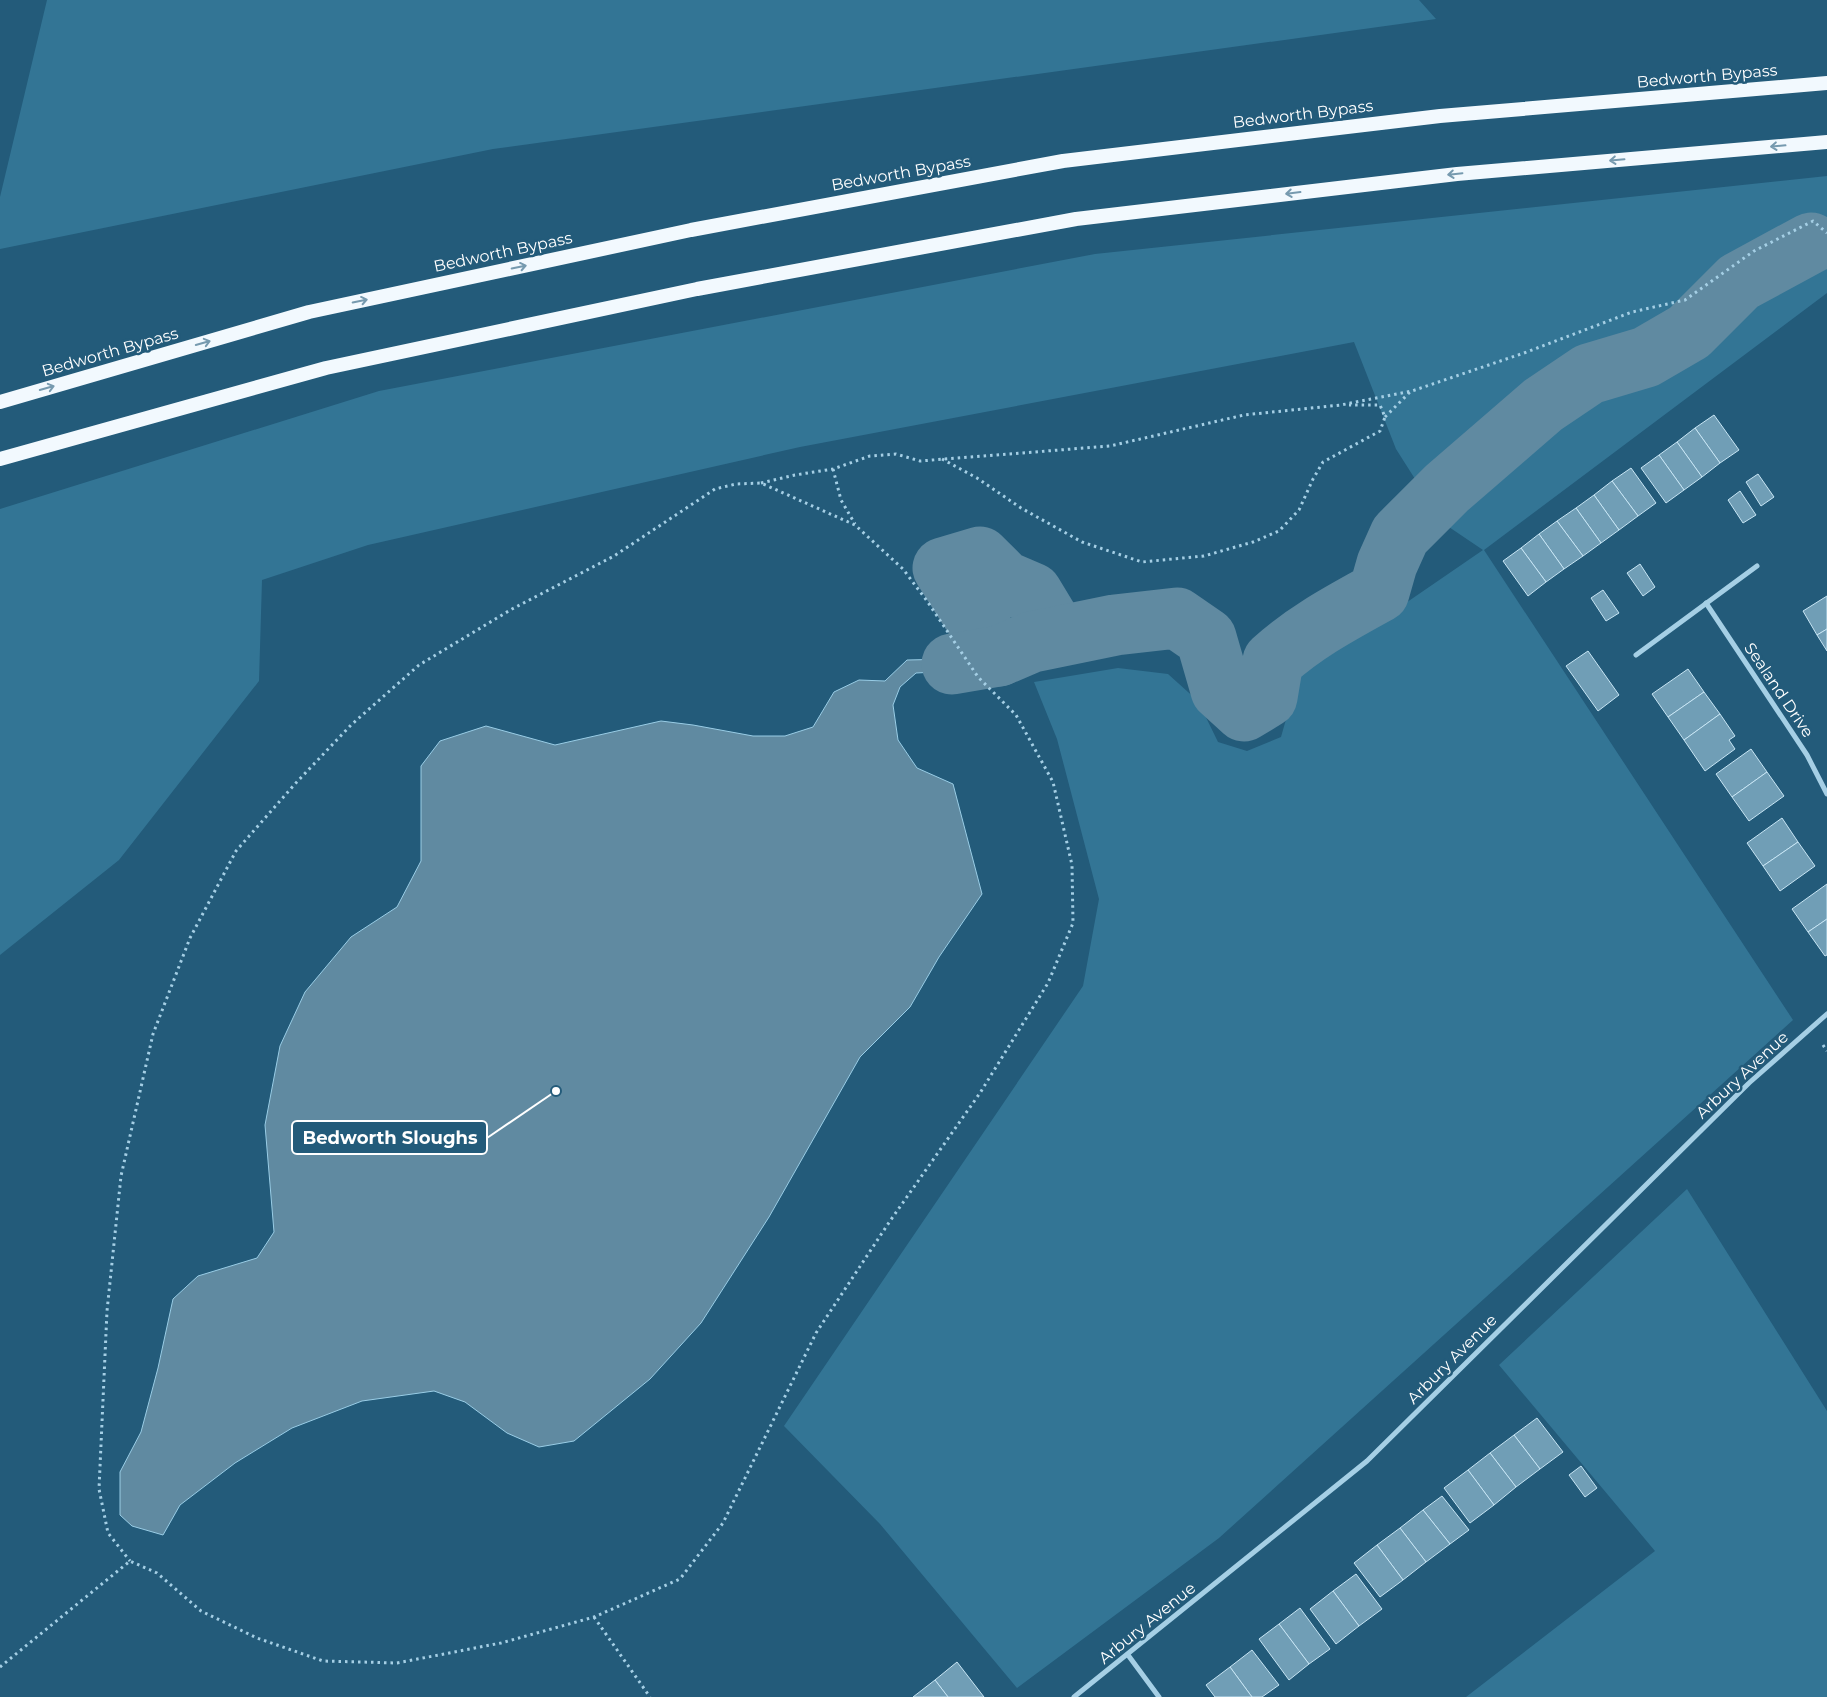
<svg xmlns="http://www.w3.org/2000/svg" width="1827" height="1697" viewBox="0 0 1827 1697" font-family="Montserrat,sans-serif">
	<rect width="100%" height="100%" fill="#235b7a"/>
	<!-- green -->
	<g fill="#337595">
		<path d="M47,0H1419L1436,19L493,149L0,249V197Z"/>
		<path d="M1827,176V293L1484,550L1793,1020L1219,1538L1017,1688L880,1524L784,1426L1083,986L1099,899L1057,739L1034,682L1118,668L1168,674L1198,701L1218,742L1247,751L1281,737L1300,670L1330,655L1483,550L1443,523L1396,449L1354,342L800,447L368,545L262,580L259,681L119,860L0,955V509L379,391L1095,254Z"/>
		<path d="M1687,1189L1827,1411V1697H1466L1655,1551L1499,1365Z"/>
	</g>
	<!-- water -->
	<path fill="#608aa1" stroke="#99cde6" d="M952,659L956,671L916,673L900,687L893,705L898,740L917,768L953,784L982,894L939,957L910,1007L860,1057L769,1217L701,1323L650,1379L574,1441L539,1447L507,1433L465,1402L434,1391L362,1401L292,1428L235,1463L180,1505L163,1535L132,1526L120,1515V1472L141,1432L158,1368L173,1299L198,1276L257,1258L274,1232L265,1125L280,1046L305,992L351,937L397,907L421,861V766L440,741L486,726L555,745L661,721L693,725L753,736H785L813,727L834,692L859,680L885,681L907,660Z"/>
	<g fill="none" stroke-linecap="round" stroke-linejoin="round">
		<!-- river -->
		<g stroke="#608aa1" stroke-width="61">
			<path d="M999,656L943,568L980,557L1004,581L1032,593L1058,636"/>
			<path d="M952,664L999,656L1032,642L1115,625L1177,618L1206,638L1221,690L1244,711L1267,697L1273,661C1305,632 1341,613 1379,592L1387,564L1400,535L1447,488L1543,405L1589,374L1646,357L1689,332L1739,282L1811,243"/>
		</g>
	</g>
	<!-- building -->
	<g fill="#709eb6" stroke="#c7e5f4">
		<path d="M1714,415L1739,450L1720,463L1695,428Z"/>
		<path d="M1695,428L1720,463L1702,477L1677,442Z"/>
		<path d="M1677,442L1702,477L1684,490L1659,455Z"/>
		<path d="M1659,455L1684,490L1666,503L1641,468Z"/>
		<path d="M1631,468L1656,503L1638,516L1612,481Z"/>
		<path d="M1758,474L1774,497L1761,506L1746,482Z"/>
		<path d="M1612,481L1638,516L1619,530L1594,495Z"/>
		<path d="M1740,491L1756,515L1743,523L1728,500Z"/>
		<path d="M1594,495L1619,530L1601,543L1576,508Z"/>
		<path d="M1576,508L1601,543L1583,556L1557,521Z"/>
		<path d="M1557,521L1583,556L1564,569L1539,534Z"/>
		<path d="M1539,534L1564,569L1546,582L1521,548Z"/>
		<path d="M1521,548L1546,582L1528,596L1503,561Z"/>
		<path d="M1640,564L1655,587L1643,596L1627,573Z"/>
		<path d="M1603,590L1619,613L1606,621L1591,598Z"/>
		<path d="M1827,596V629L1817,635L1803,611Z"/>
		<path d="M1827,629V651L1817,635Z"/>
		<path d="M1588,651L1619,695L1598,711L1566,666Z"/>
		<path d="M1688,669L1704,692L1668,717L1652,694Z"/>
		<path d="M1704,692L1720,714L1684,740L1668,717Z"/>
		<path d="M1720,714L1735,736L1729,740L1735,749L1705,771L1684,740Z"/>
		<path d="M1751,749L1767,772L1732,797L1716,774Z"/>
		<path d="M1767,772L1784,796L1749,821L1732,797Z"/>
		<path d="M1782,818L1798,842L1763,866L1747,843Z"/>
		<path d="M1798,842L1815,866L1780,891L1763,866Z"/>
		<path d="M1827,884V919L1808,932L1792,909Z"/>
		<path d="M1827,919V955L1825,956L1808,932Z"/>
		<path d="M1537,1418L1563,1452L1540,1469L1514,1435Z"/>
		<path d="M1514,1435L1540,1469L1516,1487L1490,1453Z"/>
		<path d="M1490,1453L1516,1487L1494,1505L1468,1470Z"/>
		<path d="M1581,1466L1597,1488L1585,1497L1569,1475Z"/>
		<path d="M1468,1470L1494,1505L1470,1523L1444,1488Z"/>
		<path d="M1442,1496L1469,1530L1450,1544L1423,1510Z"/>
		<path d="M1423,1510L1450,1544L1426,1562L1400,1528Z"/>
		<path d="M1400,1528L1426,1562L1403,1580L1377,1545Z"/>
		<path d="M1377,1545L1403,1580L1380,1597L1354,1563Z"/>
		<path d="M1356,1574L1382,1609L1359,1626L1333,1591Z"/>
		<path d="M1333,1591L1359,1626L1336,1644L1310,1609Z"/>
		<path d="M1300,1608L1330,1649L1309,1664L1279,1624Z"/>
		<path d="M1279,1624L1309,1664L1289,1680L1259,1639Z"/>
		<path d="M1252,1650L1279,1685L1262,1697H1252L1230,1667Z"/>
		<path d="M957,1662L984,1697H948L935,1680Z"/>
		<path d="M1230,1667L1252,1697H1215L1206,1685Z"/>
		<path d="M935,1680L948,1697H913Z"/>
	</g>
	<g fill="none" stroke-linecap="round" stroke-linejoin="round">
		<!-- path -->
		<g stroke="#a5cfe5" stroke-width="3" stroke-dasharray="2.5 4" stroke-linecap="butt">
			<path d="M1385,417L1411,391"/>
			<path d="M942,459L977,478L1021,508L1082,542L1142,562L1204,556L1253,542L1279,531L1299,510L1313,479L1323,462L1380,431L1385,417L1380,405H1349"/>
			<path d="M833,469L841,500L855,524"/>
			<path d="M761,483L795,475L833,469L870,456L896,454L920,461L1110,446L1244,415L1341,405L1412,391L1524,353L1632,312L1685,300L1754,251L1813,221L1827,233"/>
			<path d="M1823,1045L1827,1051"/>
			<path d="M594,1617L650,1697"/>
			<path d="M0,1667L130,1561L157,1573L201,1611L257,1638L323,1661L397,1663L501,1643L594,1617L680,1579L723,1523L816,1333L890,1221L980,1093L1048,983L1073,923L1072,865L1053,782L1016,715L978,677L927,601L903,569L855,525L761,483L736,484L715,489L614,556L512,609L419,665L351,725L294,785L236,851L190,938L153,1034L121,1176L107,1311L99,1489L108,1533L130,1561"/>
		</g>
		<!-- minor -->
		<g stroke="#a5cfe5" stroke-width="5">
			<path d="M1706,603L1807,755L1827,794"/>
			<path d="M1636,655L1757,566"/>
			<path d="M1128,1655L1159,1697"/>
			<path d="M1074,1697L1367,1461L1749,1083L1827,1014"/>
		</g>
		<!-- trunk -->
		<g stroke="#f2f9fe" stroke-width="14">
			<path d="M0,402L309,312L691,230L1063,161L1440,116L1827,83"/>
			<path d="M0,459L326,368L697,289L1076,219L1457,174L1827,142"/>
		</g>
	</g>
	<!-- one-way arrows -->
	<defs><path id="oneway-shaft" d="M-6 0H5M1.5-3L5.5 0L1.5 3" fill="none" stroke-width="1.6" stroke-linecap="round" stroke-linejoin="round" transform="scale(1.25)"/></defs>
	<g stroke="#769aaf">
		<use href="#oneway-shaft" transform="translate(1778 146) rotate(175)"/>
		<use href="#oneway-shaft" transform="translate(1617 160) rotate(175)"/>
		<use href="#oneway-shaft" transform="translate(1455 174) rotate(174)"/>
		<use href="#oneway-shaft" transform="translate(1293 193) rotate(173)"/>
		<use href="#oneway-shaft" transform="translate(519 267) rotate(-12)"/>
		<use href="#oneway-shaft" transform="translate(360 301) rotate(-12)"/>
		<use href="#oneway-shaft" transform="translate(203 343) rotate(-16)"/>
		<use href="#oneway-shaft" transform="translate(47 388) rotate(-16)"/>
	</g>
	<g text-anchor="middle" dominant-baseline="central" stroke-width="5" stroke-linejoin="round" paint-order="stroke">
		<!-- street labels -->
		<g font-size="16" fill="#fff" stroke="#235b7a">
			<text transform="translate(1707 76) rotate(-5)">Bedworth Bypass</text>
			<text transform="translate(1303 114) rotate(-7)">Bedworth Bypass</text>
			<text transform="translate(901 173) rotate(-10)">Bedworth Bypass</text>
			<text transform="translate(503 252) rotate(-12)">Bedworth Bypass</text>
			<text transform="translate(110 352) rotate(-16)">Bedworth Bypass</text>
			<text transform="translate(1779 690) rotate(56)">Sealand Drive</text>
			<text transform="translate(1742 1075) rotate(-43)">Arbury Avenue</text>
			<text transform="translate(1452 1359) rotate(-45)">Arbury Avenue</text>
			<text transform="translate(1147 1623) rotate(-39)">Arbury Avenue</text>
		</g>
	</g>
	<!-- callouts -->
	<path fill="none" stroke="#fff" stroke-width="2" d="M556 1091L487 1138"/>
	<circle fill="#fff" stroke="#235b7a" stroke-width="2" cx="556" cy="1091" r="5"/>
	<rect fill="#235b7a" stroke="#fff" stroke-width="2" x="292" y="1121" width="195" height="33" rx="5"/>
	<g font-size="18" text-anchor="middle" font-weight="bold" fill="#fff">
		<text x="390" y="1144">Bedworth Sloughs</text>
	</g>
</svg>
